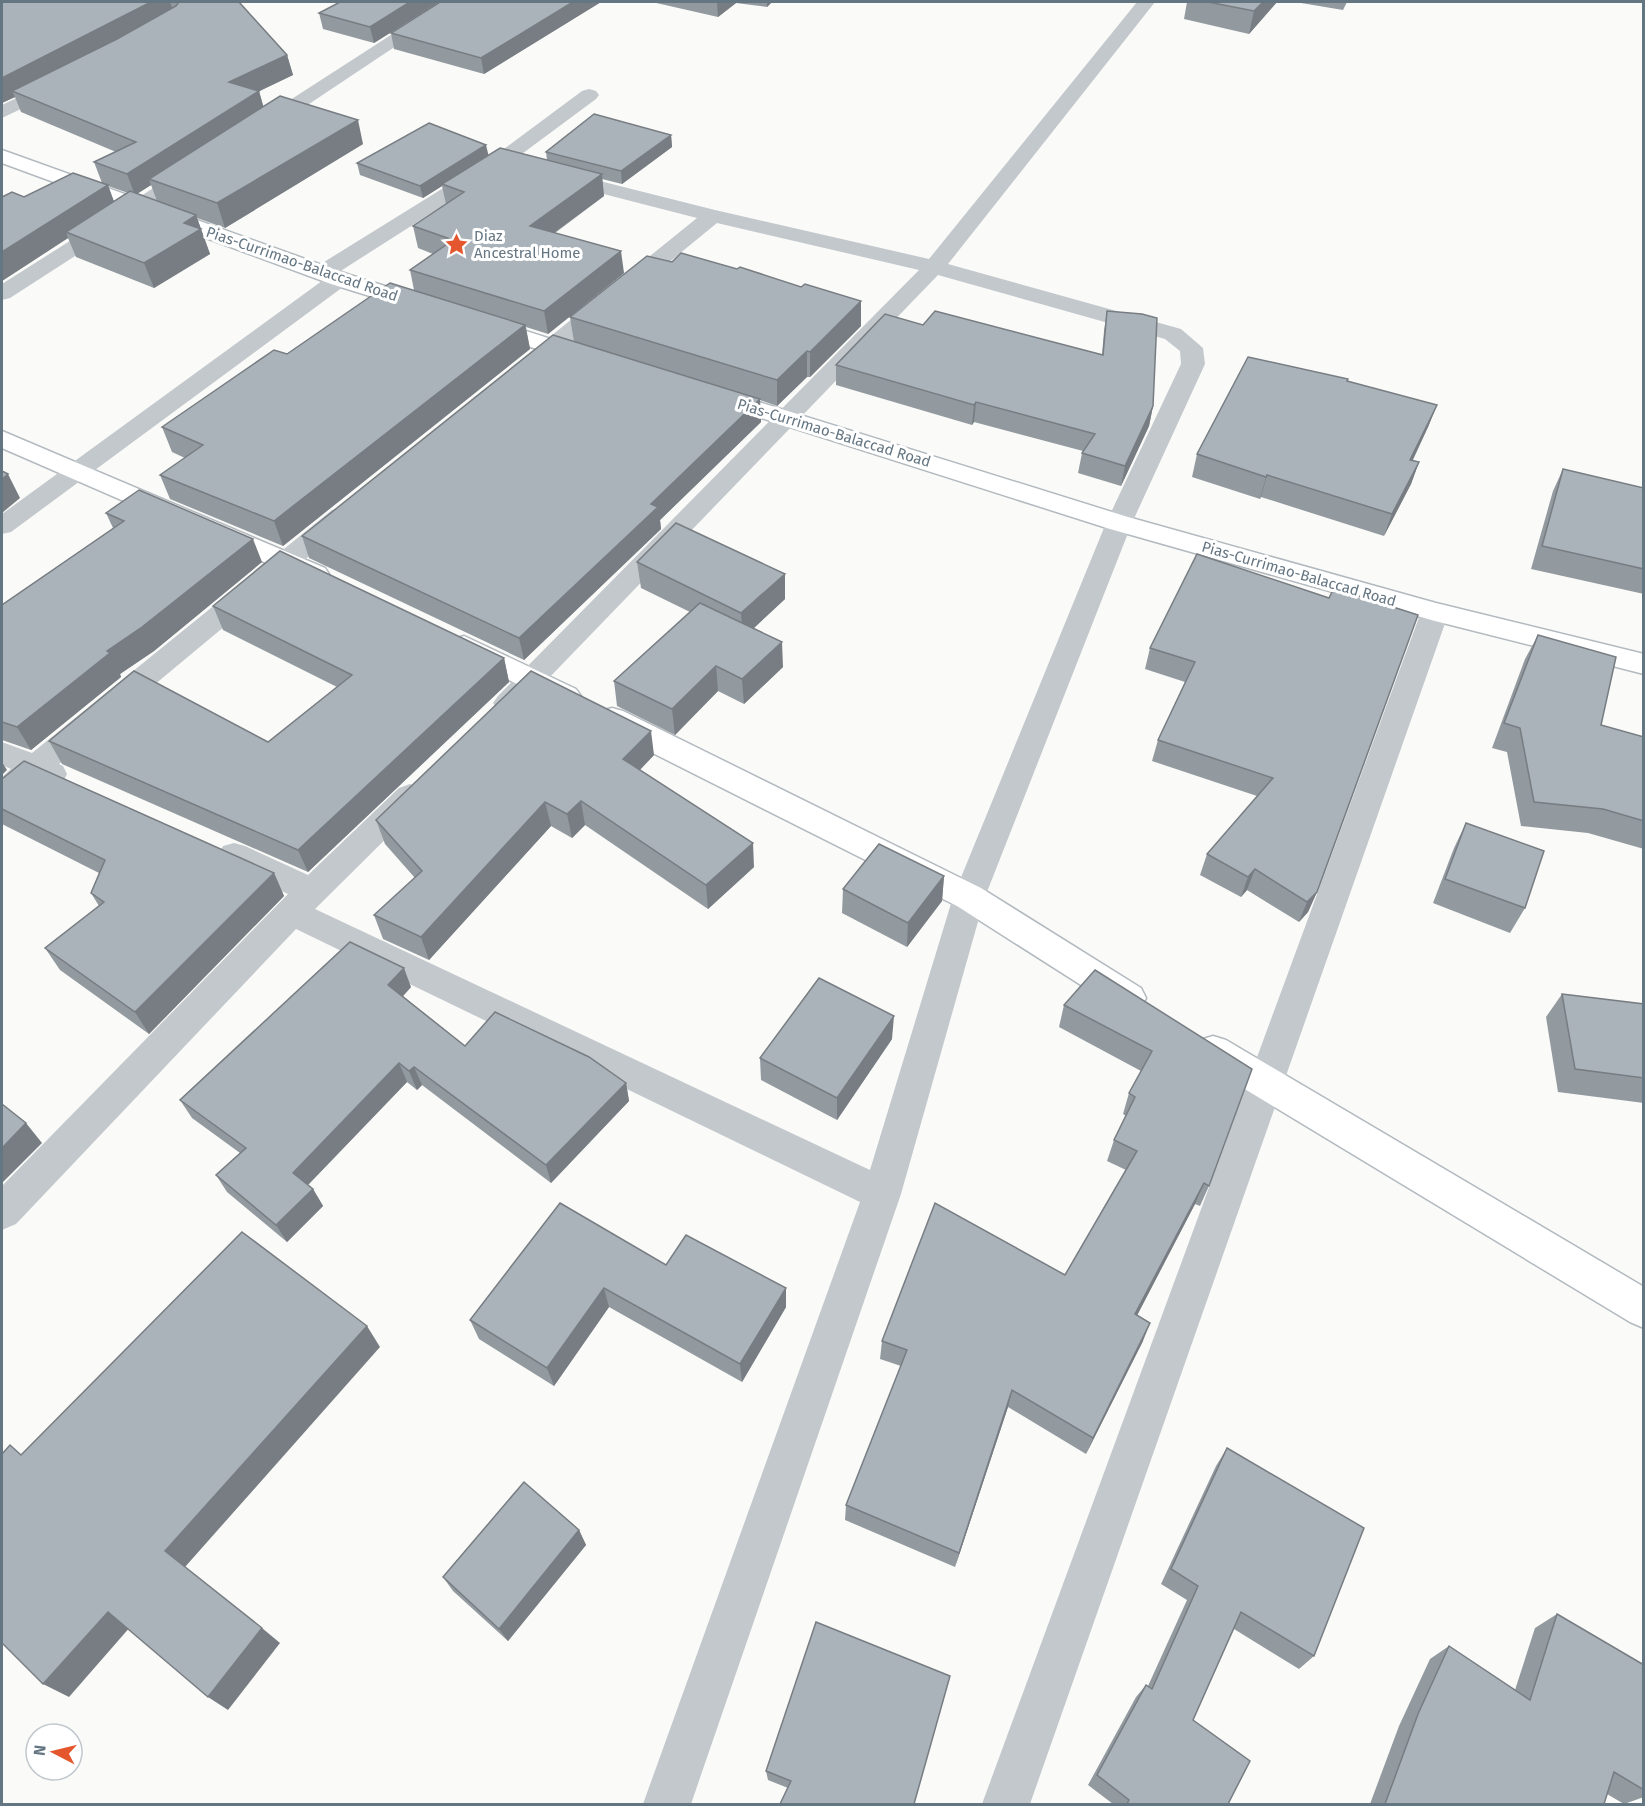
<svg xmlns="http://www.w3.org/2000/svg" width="1645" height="1806" viewBox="0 0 1645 1806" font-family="'Fira Sans',sans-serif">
	<rect width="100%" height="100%" fill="#fafaf8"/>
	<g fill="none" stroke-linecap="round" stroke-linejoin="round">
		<defs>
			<g id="secondary">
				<path d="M2,150L347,274L429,300L432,305L429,310L421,312L331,284L2,163Z"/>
				<path d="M485,318L592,352L596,357L592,362L584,364L477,330L473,325L477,320Z"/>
				<path d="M717,389L1128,517L1436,603L1644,654V674L1435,621L1110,529L708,401L705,396L708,391Z"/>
				<path d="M2,431L325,568L329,574L325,580L315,583L305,580L2,448Z"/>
				<path d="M464,636L576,689L581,696L576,703L566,706L556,703L454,653L450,646L454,639Z"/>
				<path d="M612,708L623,711L981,888L1141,988L1146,998L1141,1008L1129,1012L1117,1008L957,906L601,727L597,719L601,711Z"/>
				<path d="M1213,1036L1226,1040L1644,1287V1328L1630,1322L1200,1062L1195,1051L1200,1040Z"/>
			</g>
		</defs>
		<!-- secondary casing -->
		<use href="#secondary" stroke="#b3babf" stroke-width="3"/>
		<!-- street -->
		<g fill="#c3c8cc" fill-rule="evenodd">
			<path d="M442,2H462L270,130H256L253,126L256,122Z"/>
			<path d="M1137,2H1155L948,264L1181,329L1203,348L1205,364L1132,523L985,897L901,1194L691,1804H643L860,1202L296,929L16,1224L2,1230V1186L288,894L223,864L218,855L223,846L234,843L245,846L308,875L399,788L410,784L421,788L426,796L421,804L315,909L870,1170L953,897L1106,523L1181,364L1180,351L1165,339L938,275L518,710L508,713L498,710L493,703L498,696L919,270L717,223L536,371L528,373L520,371L516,366L520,361L697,218L553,181L550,177L553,173L560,171L715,210L929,259Z"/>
			<path d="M58,78L65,80L67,84L65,88L2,118V105Z"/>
			<path d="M589,89L596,91L599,95L596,99L507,165H493L490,161L493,157L582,91Z"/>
			<path d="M192,166L199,168L202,172L199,176L10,298L2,300V284L185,168Z"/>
			<path d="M481,167L488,169L491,173L488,177L339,272L347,274L350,279L347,284L11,532L2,534V514L326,278L316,277L313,272L316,267L474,169Z"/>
			<path d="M341,508L350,510L354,516L350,522L59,764L63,766L67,774L63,782L52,785L39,781L13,802L2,805V777L11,769L2,765V742L32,753L332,510Z"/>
			<path d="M1435,603L1445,605L1449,612L1030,1804H982L1421,612L1425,605Z"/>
		</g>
		<!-- secondary -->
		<use href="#secondary" fill="#fff" fill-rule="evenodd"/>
	</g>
	<!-- wall -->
	<g fill="#929a9f" fill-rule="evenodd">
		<path d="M2,2H239L287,55L293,75L259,91L263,106L363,144L225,228L197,218L210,254L154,288L76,257L68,238L2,281V197H24L102,183L94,162L116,152L21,112L15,97L2,103ZM151,185L157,201L137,194ZM108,186L128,193L114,202Z"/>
		<path d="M439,2L374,43L323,29L319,13Z"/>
		<path d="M440,2H601L484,74L394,49L391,33Z"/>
		<path d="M652,2H772L767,7L736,3L718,17Z"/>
		<path d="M1187,2H1277L1249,34L1184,19Z"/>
		<path d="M1295,2H1347L1343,10Z"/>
		<path d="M671,135L672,147L622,184L602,179L604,196L555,233L624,273L548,334L526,327L530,349L283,546L170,499L160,475L185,458L172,452L162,427L287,354L414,290L410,270L433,254L418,248L413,226L446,204L442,186L423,198L360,175L357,163L488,155L547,160L546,152Z"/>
		<path d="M1107,311L1153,406L1149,426L1121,486L1078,473L1082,453L1083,451L974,422L972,425L836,385V365L923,325L1102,355L1104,331Z"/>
		<path d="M570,317L861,326L810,377H807L777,406L760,400L761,422L660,520L661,529L524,660L309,558L302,536L574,342Z"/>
		<path d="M1347,381L1437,405L1428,427L1413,460L1419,462L1411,484L1384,536L1261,497L1260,499L1192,477L1197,454Z"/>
		<path d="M1563,469L1644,488V594L1531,569L1553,491Z"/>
		<path d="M106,513L262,562L154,651L120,674L121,677L31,750L2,740V605L113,528Z"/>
		<path d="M1197,554L1317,892L1308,912L1299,922L1247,890L1241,897L1200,875L1207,854L1257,796L1152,761L1158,740L1185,682L1145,669L1150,648Z"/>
		<path d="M637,562L785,574V599L754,628L783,667L744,704L718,691L675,735L617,706L614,681L690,612L641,588Z"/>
		<path d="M213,606L504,658L509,682L308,872L62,764L49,741L268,742L337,687L223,630Z"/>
		<path d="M1538,635L1601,725L1644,737V849L1588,833L1521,826L1507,752L1492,748L1525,659Z"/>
		<path d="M654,755L640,770L754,867L708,909L585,825L572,838L551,826L429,960L383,939L374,915L415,878L385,844L376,820Z"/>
		<path d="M2,779L274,873L284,896L149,1034L60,970L45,948L99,906L91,893L99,873L2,824Z"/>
		<path d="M1466,823L1525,908L1510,933L1433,903L1454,848Z"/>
		<path d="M944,876L942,901L907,947L842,913L843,889Z"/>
		<path d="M411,987L403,996L465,1046L626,1083L629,1101L551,1183L422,1085L417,1090L407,1082L308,1185L313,1189L323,1206L287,1242L227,1192L216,1175L240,1153L192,1118L180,1100Z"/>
		<path d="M1562,994L1644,1004V1103L1558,1092L1546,1017Z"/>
		<path d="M1064,1005L1252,1069L1209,1186L1200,1206L1195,1204L1137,1315L1143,1341L1086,1454L1008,1407L955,1567L845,1520L846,1505L901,1366L880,1359L882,1341L1065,1275L1126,1170L1107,1161L1114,1140L1126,1116L1123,1114L1129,1093L1141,1071L1059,1027Z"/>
		<path d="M892,1039L837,1120L761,1080L760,1058Z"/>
		<path d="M666,1265L786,1288V1307L742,1382L609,1307L554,1386L479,1339L470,1320Z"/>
		<path d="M1227,1448L1314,1656L1299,1669L1234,1629L1193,1720L1228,1804H1113L1088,1785L1136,1697L1146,1685L1148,1686L1187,1600L1161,1584L1216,1466Z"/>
		<path d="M579,1530L586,1545L508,1641L453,1591L443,1577Z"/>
		<path d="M1557,1614L1644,1665V1797L1624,1804L1607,1794L1604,1804H1370L1399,1726L1430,1659L1449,1646L1515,1690L1535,1628Z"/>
		<path d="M766,1771L914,1804L788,1788L768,1780Z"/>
	</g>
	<!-- shaded-wall -->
	<g fill="#777d82">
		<path d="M151,2H170L174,13L12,91L15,97L2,103V78Z"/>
		<path d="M410,2H439L374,43L370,27Z"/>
		<path d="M573,2H601L484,74L481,58Z"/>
		<path d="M717,2H736V3L718,17Z"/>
		<path d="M767,2H772L767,7Z"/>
		<path d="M1263,2H1277L1249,34L1254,11Z"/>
		<path d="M287,55L293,75L235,103L229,82Z"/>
		<path d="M259,91L265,112L149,179L151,185L135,195L127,174Z"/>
		<path d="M358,120L363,144L225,228L217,203Z"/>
		<path d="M671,135L672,147L622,184L621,171Z"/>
		<path d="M486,145L489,157L442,184V186L423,198L420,186Z"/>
		<path d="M602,174L604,196L533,248L530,226Z"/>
		<path d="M108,185L116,207L66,232L68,238L2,281V252Z"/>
		<path d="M196,215L210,254L154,288L144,263L184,223Z"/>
		<path d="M621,251L624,273L548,334L544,311Z"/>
		<path d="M861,301V326L810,377V352Z"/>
		<path d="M525,325L530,349L283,546L274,521Z"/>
		<path d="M807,351V377L777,406V380Z"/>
		<path d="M760,399L761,422L660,520L661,529L524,660L519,638L651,504Z"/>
		<path d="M976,402L974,422L972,425L974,405Z"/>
		<path d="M1437,405L1428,427L1402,482L1410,460Z"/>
		<path d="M1153,406L1149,426L1121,486L1125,466Z"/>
		<path d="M1419,462L1411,484L1384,536L1392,514Z"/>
		<path d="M8,474L20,498L2,513V479Z"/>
		<path d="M1267,475L1261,497L1260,499L1266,477Z"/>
		<path d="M253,539L262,562L154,651L120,674L121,677L31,750L17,727L107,651Z"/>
		<path d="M785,574V599L743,638L741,613Z"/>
		<path d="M782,642L783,667L744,704L742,679Z"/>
		<path d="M504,658L509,682L308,872L298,850Z"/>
		<path d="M716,666L718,691L675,735L672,709Z"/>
		<path d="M651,731L654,755L627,783L623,759Z"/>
		<path d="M2,762L7,770L2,775Z"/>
		<path d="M581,801L585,825L572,838L567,814Z"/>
		<path d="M545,802L551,826L429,960L421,937Z"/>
		<path d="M753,843L754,867L708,909L706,885Z"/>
		<path d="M1255,869L1247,890L1241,897L1248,877Z"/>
		<path d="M274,873L284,896L149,1034L135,1012Z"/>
		<path d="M944,876L942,901L907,947L908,923Z"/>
		<path d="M1317,892L1308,912L1299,922L1307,902Z"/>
		<path d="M404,968L411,987L396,1004L388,985Z"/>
		<path d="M894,1016L892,1039L837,1120V1098Z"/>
		<path d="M399,1063L407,1082L303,1190L293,1173Z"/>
		<path d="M414,1067L422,1085L417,1090L409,1071Z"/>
		<path d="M626,1083L629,1101L551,1183L546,1165Z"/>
		<path d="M26,1123L42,1143L2,1183V1148Z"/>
		<path d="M1204,1183L1195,1204L1128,1333L1135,1314Z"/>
		<path d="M313,1189L323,1206L287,1242L276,1225Z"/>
		<path d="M604,1288L609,1307L554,1386L547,1368Z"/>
		<path d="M786,1288V1307L742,1382L740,1364Z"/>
		<path d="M1150,1323L1143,1341L1086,1454L1093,1438Z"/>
		<path d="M367,1326L380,1347L185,1567L165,1551Z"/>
		<path d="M1012,1390L1008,1407L955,1567L959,1553Z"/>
		<path d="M579,1530L586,1545L508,1641L499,1629Z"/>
		<path d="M108,1612L131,1626L69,1697L43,1684Z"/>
		<path d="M262,1628L280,1643L228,1710L208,1697Z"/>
	</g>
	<!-- building -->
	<g fill="#aab3b9" stroke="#777d82" stroke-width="1.5">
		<path d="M2,2H151L2,78Z"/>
		<path d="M179,2H239L287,55L229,82L259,91L127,174L94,162L136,142L12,91L117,39L176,6Z"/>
		<path d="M340,2H410L370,27L319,13Z"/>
		<path d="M440,2H573L481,58L391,33Z"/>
		<path d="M1208,2H1263L1254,11Z"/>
		<path d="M280,96L358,120L217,203L149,179Z"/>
		<path d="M594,114L671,135L621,171L546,152Z"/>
		<path d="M429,123L486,145L420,186L357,163Z"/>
		<path d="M500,148L602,174L530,226L621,251L544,311L410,270L453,240L413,226L464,192L442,184Z"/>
		<path d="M73,173L108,185L2,252V197L12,192L24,197Z"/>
		<path d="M130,191L196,215L184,223L201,229L144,263L66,232Z"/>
		<path d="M681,253L737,269L740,267L801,287L805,284L861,301L810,352L807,351L777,380L570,317L647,256L672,262Z"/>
		<path d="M390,283L525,325L274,521L160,475L203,445L162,427L274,350L287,354Z"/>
		<path d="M935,311L1103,355L1107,311L1142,314L1157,318L1153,406L1125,466L1082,453L1095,434L976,402L974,405L836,365L885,314L923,325Z"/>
		<path d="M553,335L760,399L651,504L658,507L519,638L302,536Z"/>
		<path d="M1248,357L1348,379L1347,381L1437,405L1410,460L1419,462L1392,514L1267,475L1266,477L1197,454Z"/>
		<path d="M1563,469L1644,488V569L1542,546Z"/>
		<path d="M2,471L8,474L2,479Z"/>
		<path d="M139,490L253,539L142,627L107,651L110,653L17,727L2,722V605L124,521L106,513Z"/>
		<path d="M676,523L785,574L741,613L637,562Z"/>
		<path d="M280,551L504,658L298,850L49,741L134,671L268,742L352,675L213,606Z"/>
		<path d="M1197,554L1329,598L1334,588L1418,615L1317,892L1307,902L1255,869L1248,877L1207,854L1273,778L1158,740L1195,662L1150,648Z"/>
		<path d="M700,603L782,642L742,679L716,666L672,709L614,681Z"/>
		<path d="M1538,635L1616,657L1601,725L1644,737V821L1603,809L1534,802L1520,728L1504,723Z"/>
		<path d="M531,671L651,731L623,759L753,843L706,885L581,801L567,814L545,802L421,937L374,915L422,871L376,820Z"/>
		<path d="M24,761L274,873L135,1012L45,948L104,902L91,893L105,860L2,809V779Z"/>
		<path d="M1466,823L1544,851L1525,908L1445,879Z"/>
		<path d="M879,844L944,876L908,923L843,889Z"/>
		<path d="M350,942L404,968L388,985L465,1046L495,1012L589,1057L626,1083L546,1165L414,1067L409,1071L399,1063L293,1173L313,1189L276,1225L216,1175L246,1148L180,1100Z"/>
		<path d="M1095,970L1252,1069L1209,1186L1204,1183L1135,1314L1150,1323L1093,1438L1012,1390L959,1553L846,1505L907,1350L882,1341L935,1203L1065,1275L1137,1151L1114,1140L1135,1097L1129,1093L1152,1051L1064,1005Z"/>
		<path d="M819,978L894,1016L837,1098L760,1058Z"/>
		<path d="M1562,994L1644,1004V1078L1575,1069Z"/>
		<path d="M2,1104L26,1123L2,1148Z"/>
		<path d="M560,1203L666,1265L686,1235L786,1288L740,1364L604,1288L547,1368L470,1320Z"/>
		<path d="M242,1232L367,1326L165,1551L262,1628L208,1697L108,1612L43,1684L2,1643V1454L10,1445L21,1455Z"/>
		<path d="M1227,1448L1364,1528L1314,1656L1241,1612L1193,1720L1250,1761L1228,1804H1127L1129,1800L1097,1775L1146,1685L1152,1689L1198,1586L1171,1569Z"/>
		<path d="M524,1482L579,1530L499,1629L443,1577Z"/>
		<path d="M1557,1614L1644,1665V1790L1614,1772L1604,1804H1385L1418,1714L1449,1646L1530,1700Z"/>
		<path d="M816,1622L950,1676L914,1804H780L791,1781L766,1771Z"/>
	</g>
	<!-- icons -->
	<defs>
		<symbol id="sight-bare" viewBox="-9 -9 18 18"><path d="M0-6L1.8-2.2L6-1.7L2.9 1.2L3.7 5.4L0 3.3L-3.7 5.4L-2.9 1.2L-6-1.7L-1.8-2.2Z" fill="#e4572e" stroke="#fff" stroke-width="2.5" paint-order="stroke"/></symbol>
	</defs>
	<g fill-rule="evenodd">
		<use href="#sight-bare" x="440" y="228" width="33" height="33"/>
	</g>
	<g text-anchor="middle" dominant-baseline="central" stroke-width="6" stroke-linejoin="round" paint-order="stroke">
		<!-- far-poi labels -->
		<g font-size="15" fill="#657683" stroke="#fff" text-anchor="start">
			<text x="474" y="236">Diaz<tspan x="474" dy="17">Ancestral Home</tspan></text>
		</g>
		<!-- far-street labels -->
		<g font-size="15" fill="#657683" stroke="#fff">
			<text transform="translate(302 264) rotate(19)">Pias-Currimao-Balaccad Road</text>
			<text transform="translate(834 433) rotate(17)">Pias-Currimao-Balaccad Road</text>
			<text transform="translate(1299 574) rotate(16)">Pias-Currimao-Balaccad Road</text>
		</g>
	</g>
	<!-- border -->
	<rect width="1645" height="1806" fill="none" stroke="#657683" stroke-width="6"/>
	<!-- north arrow -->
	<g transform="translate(54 1752) rotate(277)"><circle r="28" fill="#ffffff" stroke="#c1c8cd" stroke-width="1.5"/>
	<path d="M0-4.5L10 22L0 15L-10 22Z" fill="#e4572e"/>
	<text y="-9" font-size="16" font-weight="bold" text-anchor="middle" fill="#657683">N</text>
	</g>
</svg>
